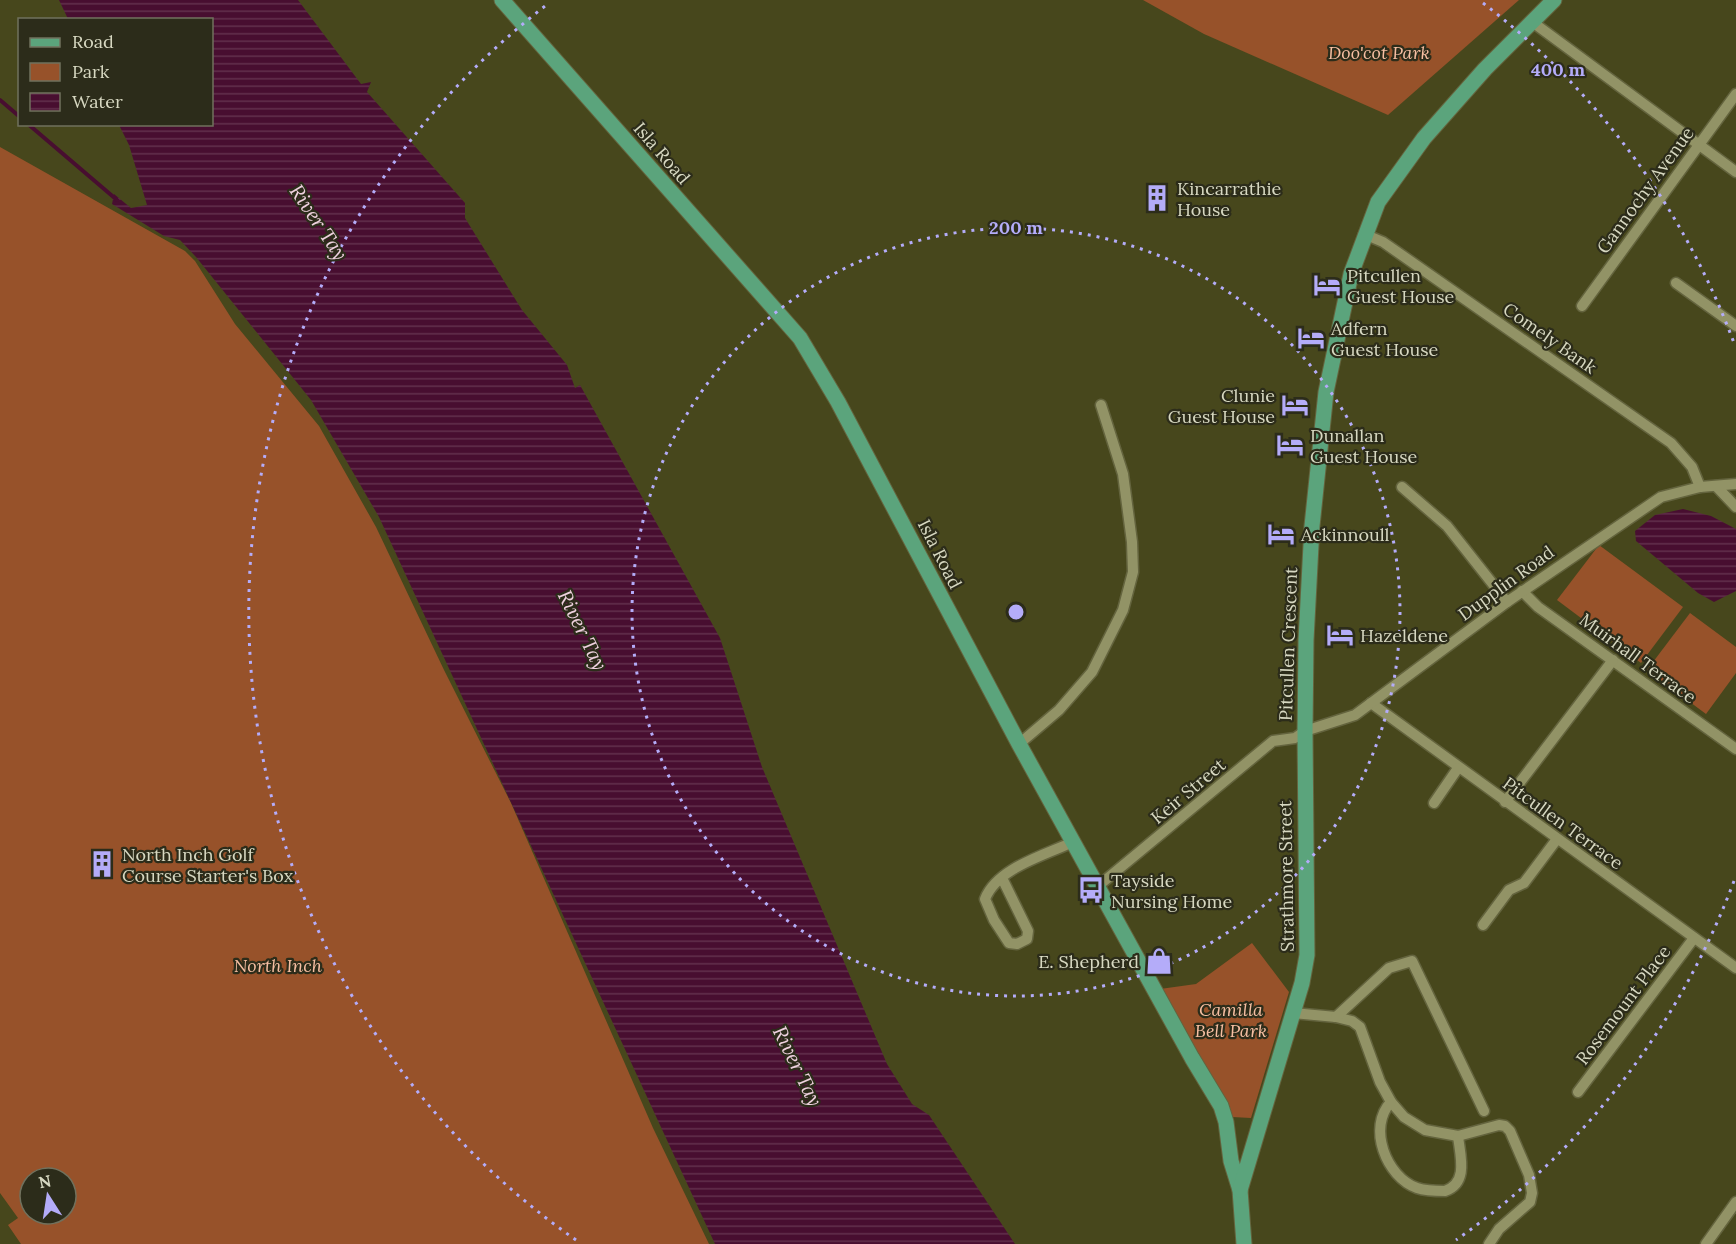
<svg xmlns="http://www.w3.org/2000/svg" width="1736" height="1244" viewBox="0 0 1736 1244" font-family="Lora,serif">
	<defs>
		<pattern id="water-rules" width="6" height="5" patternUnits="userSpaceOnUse" patternTransform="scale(1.5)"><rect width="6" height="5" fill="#480e30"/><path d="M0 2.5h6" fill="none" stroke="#62304c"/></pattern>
	</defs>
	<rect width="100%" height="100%" fill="#47471c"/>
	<!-- park -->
	<g fill="#97522a" fill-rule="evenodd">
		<path d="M1143,0H1519L1388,115L1204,34Z"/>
		<path d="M0,147L185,251L195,261L235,324L319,426L376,527L444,670L511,803L653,1128L709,1244H21L8,1225L18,1218L0,1193ZM30,1178H66V1214H30Z"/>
		<path d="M1599,545L1683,607L1641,663L1557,600Z"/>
		<path d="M1690,613L1736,647V673L1706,714L1647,670Z"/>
		<path d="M1252,943L1289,992L1251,1118L1232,1117L1160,989L1196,984Z"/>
	</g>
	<!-- water -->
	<g fill="url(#water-rules)">
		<path d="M59,0H298L361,84L371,82L367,92L465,203V218L522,310L567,365L575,388L580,385L720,638L762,767L887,1064L912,1104L929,1115L1015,1244H715L379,517L311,400L196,257L180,240L164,236L112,204L114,194L131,208L147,205L129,145L119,125L212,124V20L68,19Z"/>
		<path d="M1683,509L1711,516L1736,529V591L1714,602L1698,593L1636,541L1635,531L1655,515Z"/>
	</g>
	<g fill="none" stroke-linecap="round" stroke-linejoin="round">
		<!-- stream -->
		<g stroke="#480e30" stroke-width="4">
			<path d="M0,100L20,117"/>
			<path d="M28,124L117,200"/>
		</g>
		<defs>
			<g id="minor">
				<path d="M1531,21L1736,172"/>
				<path d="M1364,234L1383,242L1671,443L1692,467L1700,487"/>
				<path d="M1676,283L1736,326"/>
				<path d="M1582,306L1736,94"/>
				<path d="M1716,486L1736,507"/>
				<path d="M1402,487L1447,526L1507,602"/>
				<path d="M1522,591L1538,607L1736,749"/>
				<path d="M1371,703L1736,968"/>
				<path d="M1019,744L1059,710L1092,672L1123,610L1133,572L1132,542L1123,474L1101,405"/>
				<path d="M1505,802L1613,660"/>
				<path d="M1434,803L1458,768"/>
				<path d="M1002,878L1028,931L1027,939L1017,944L1009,943L994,920L985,899C997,868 1045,855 1073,842"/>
				<path d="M1097,887L1273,741L1295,738L1305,731L1355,715L1507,602L1661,497L1700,487L1736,484"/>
				<path d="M1483,925L1509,890L1524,883L1557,839"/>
				<path d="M1293,1013L1336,1017L1352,1021L1360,1027L1380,1082L1391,1102L1404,1117L1425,1130L1458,1136L1499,1125L1505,1126L1510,1131L1529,1175L1532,1193L1530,1202L1499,1229L1489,1244"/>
				<path d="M1336,1017L1389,968L1412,961L1484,1111"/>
				<path d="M1578,1092L1694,938"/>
				<path d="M1391,1102C1367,1127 1386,1177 1417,1188C1426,1191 1436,1191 1445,1191C1469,1183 1460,1155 1458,1136"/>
				<path d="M1706,1244L1736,1202"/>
			</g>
			<g id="major">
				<path d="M502,0L800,338L838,402L1019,744L1192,1058L1221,1106L1226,1122L1231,1161L1240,1190L1244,1244"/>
				<path d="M1240,1190L1302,983L1307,955L1305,731L1306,640L1312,526L1326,392L1351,274L1378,202L1424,138L1485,69L1554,0"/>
			</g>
		</defs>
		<!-- minor casing -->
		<use href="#minor" stroke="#64643e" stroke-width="13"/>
		<!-- major casing -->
		<use href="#major" stroke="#64643e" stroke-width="17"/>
		<!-- minor -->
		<use href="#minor" stroke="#929366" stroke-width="10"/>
		<!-- major -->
		<use href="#major" stroke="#5ba47c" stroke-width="15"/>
	</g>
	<!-- distance rings -->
	<g fill="none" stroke="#b4acf9" stroke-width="3" stroke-dasharray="3 6">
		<circle cx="1016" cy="612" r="384"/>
		<path d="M1734 881A767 767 0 0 1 1456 1240M576 1240A767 767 0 0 1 549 3M1483 3A767 767 0 0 1 1734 343"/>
	</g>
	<!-- icons -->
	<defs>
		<symbol id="building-bare" viewBox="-9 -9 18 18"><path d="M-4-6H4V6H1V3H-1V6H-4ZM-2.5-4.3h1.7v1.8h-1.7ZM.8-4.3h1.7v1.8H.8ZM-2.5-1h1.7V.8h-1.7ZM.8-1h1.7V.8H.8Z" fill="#b4acf9" stroke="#2c2c1a" stroke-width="2.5" paint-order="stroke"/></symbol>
		<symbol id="hotel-bare" viewBox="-9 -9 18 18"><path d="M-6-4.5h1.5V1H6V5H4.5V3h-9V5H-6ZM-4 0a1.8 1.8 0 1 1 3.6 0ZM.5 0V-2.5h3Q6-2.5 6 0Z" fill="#b4acf9" stroke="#2c2c1a" stroke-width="2.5" paint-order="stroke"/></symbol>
		<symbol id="bus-bare" viewBox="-9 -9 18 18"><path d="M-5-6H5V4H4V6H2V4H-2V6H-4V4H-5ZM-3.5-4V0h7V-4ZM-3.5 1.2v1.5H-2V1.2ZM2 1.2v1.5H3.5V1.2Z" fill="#b4acf9" stroke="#2c2c1a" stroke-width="2.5" paint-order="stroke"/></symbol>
		<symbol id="shop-bare" viewBox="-9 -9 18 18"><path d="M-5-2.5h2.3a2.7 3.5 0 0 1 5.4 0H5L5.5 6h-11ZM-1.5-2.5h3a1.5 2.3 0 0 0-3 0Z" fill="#b4acf9" stroke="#2c2c1a" stroke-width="2.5" paint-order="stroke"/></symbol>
	</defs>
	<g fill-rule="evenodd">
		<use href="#building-bare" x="1138" y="179" width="38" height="38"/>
		<use href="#hotel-bare" x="1308" y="266" width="38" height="38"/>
		<use href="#hotel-bare" x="1292" y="319" width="38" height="38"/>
		<use href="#hotel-bare" x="1276" y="386" width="38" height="38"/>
		<use href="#hotel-bare" x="1271" y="426" width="38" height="38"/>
		<use href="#hotel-bare" x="1262" y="515" width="38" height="38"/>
		<use href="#hotel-bare" x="1321" y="616" width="38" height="38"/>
		<use href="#building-bare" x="83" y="845" width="38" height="38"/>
		<use href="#bus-bare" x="1072" y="871" width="38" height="38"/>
		<use href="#shop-bare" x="1140" y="942" width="38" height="38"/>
	</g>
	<g text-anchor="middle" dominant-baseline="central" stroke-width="4.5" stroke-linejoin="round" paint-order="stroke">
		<!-- park labels -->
		<g font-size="18" font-style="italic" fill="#f7bfa2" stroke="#2c2c1a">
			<text x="1379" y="52">Doo'cot Park</text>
			<text x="278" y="965">North Inch</text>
			<text x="1231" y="1009">Camilla<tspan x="1231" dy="21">Bell Park</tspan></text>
		</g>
		<!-- street labels -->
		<g font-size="18" fill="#d7d8c1" stroke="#2c2c1a">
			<text transform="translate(662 153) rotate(49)">Isla Road</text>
			<text transform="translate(1645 190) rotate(-54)">Gannochy Avenue</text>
			<text transform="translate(1550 338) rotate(35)">Comely Bank</text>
			<text transform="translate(940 554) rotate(63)">Isla Road</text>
			<text transform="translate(1506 583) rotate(-36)">Dupplin Road</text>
			<text transform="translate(1288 644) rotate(-88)">Pitcullen Crescent</text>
			<text transform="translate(1638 658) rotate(36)">Muirhall Terrace</text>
			<text transform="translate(1188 791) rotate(-40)">Keir Street</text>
			<text transform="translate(1563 823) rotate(36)">Pitcullen Terrace</text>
			<text transform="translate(1286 876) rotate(-91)">Strathmore Street</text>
			<text transform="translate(1623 1005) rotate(-53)">Rosemount Place</text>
		</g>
		<!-- poi labels -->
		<g font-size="18" fill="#d7d8c1" stroke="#2c2c1a" text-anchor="start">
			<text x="1177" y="188">Kincarrathie<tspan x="1177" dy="21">House</tspan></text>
			<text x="1347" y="275">Pitcullen<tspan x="1347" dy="21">Guest House</tspan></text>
			<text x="1331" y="328">Adfern<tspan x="1331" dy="21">Guest House</tspan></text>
			<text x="1275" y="395" text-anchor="end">Clunie<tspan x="1275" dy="21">Guest House</tspan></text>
			<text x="1310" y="435">Dunallan<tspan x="1310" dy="21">Guest House</tspan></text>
			<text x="1301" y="534">Ackinnoull</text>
			<text x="1360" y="635">Hazeldene</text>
			<text x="122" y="854">North Inch Golf<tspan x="122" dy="21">Course Starter's Box</tspan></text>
			<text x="1111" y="880">Tayside<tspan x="1111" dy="21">Nursing Home</tspan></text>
			<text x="1139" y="961" text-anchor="end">E. Shepherd</text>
		</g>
		<!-- water labels -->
		<g font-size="20" font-style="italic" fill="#efd1df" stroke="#2c2c1a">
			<text transform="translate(319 222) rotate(56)">River Tay</text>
			<text transform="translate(583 630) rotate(64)">River Tay</text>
			<text transform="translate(798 1066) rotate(64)">River Tay</text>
		</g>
	</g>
	<circle cx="1016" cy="612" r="9" fill="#b4acf9" stroke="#2c2c1a" stroke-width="3"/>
	<g font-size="18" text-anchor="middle" font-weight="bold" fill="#b4acf9" stroke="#2c2c1a" stroke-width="4.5" stroke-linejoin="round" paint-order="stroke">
		<text x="1558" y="76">400 m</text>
		<text x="1016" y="234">200 m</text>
	</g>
	<!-- legend -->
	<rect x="18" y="18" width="195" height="108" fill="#2c2c1a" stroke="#70715d" stroke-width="1.5"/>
	<rect x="30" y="38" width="30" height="9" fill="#5ba47c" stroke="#70715d" stroke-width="1.5"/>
	<text x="72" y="48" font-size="18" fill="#d7d8c1">Road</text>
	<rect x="30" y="63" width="30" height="18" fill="#97522a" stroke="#70715d" stroke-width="1.5"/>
	<text x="72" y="78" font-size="18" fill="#d7d8c1">Park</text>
	<rect x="30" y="93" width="30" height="18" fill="url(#water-rules)" stroke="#70715d" stroke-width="1.5"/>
	<text x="72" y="108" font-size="18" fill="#d7d8c1">Water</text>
	<!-- north arrow -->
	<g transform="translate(48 1196) rotate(348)"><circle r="28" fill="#2c2c1a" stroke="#70715d" stroke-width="1.5"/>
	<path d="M0-4.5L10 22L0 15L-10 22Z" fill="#b4acf9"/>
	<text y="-9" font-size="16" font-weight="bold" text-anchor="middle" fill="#d7d8c1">N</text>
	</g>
</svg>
